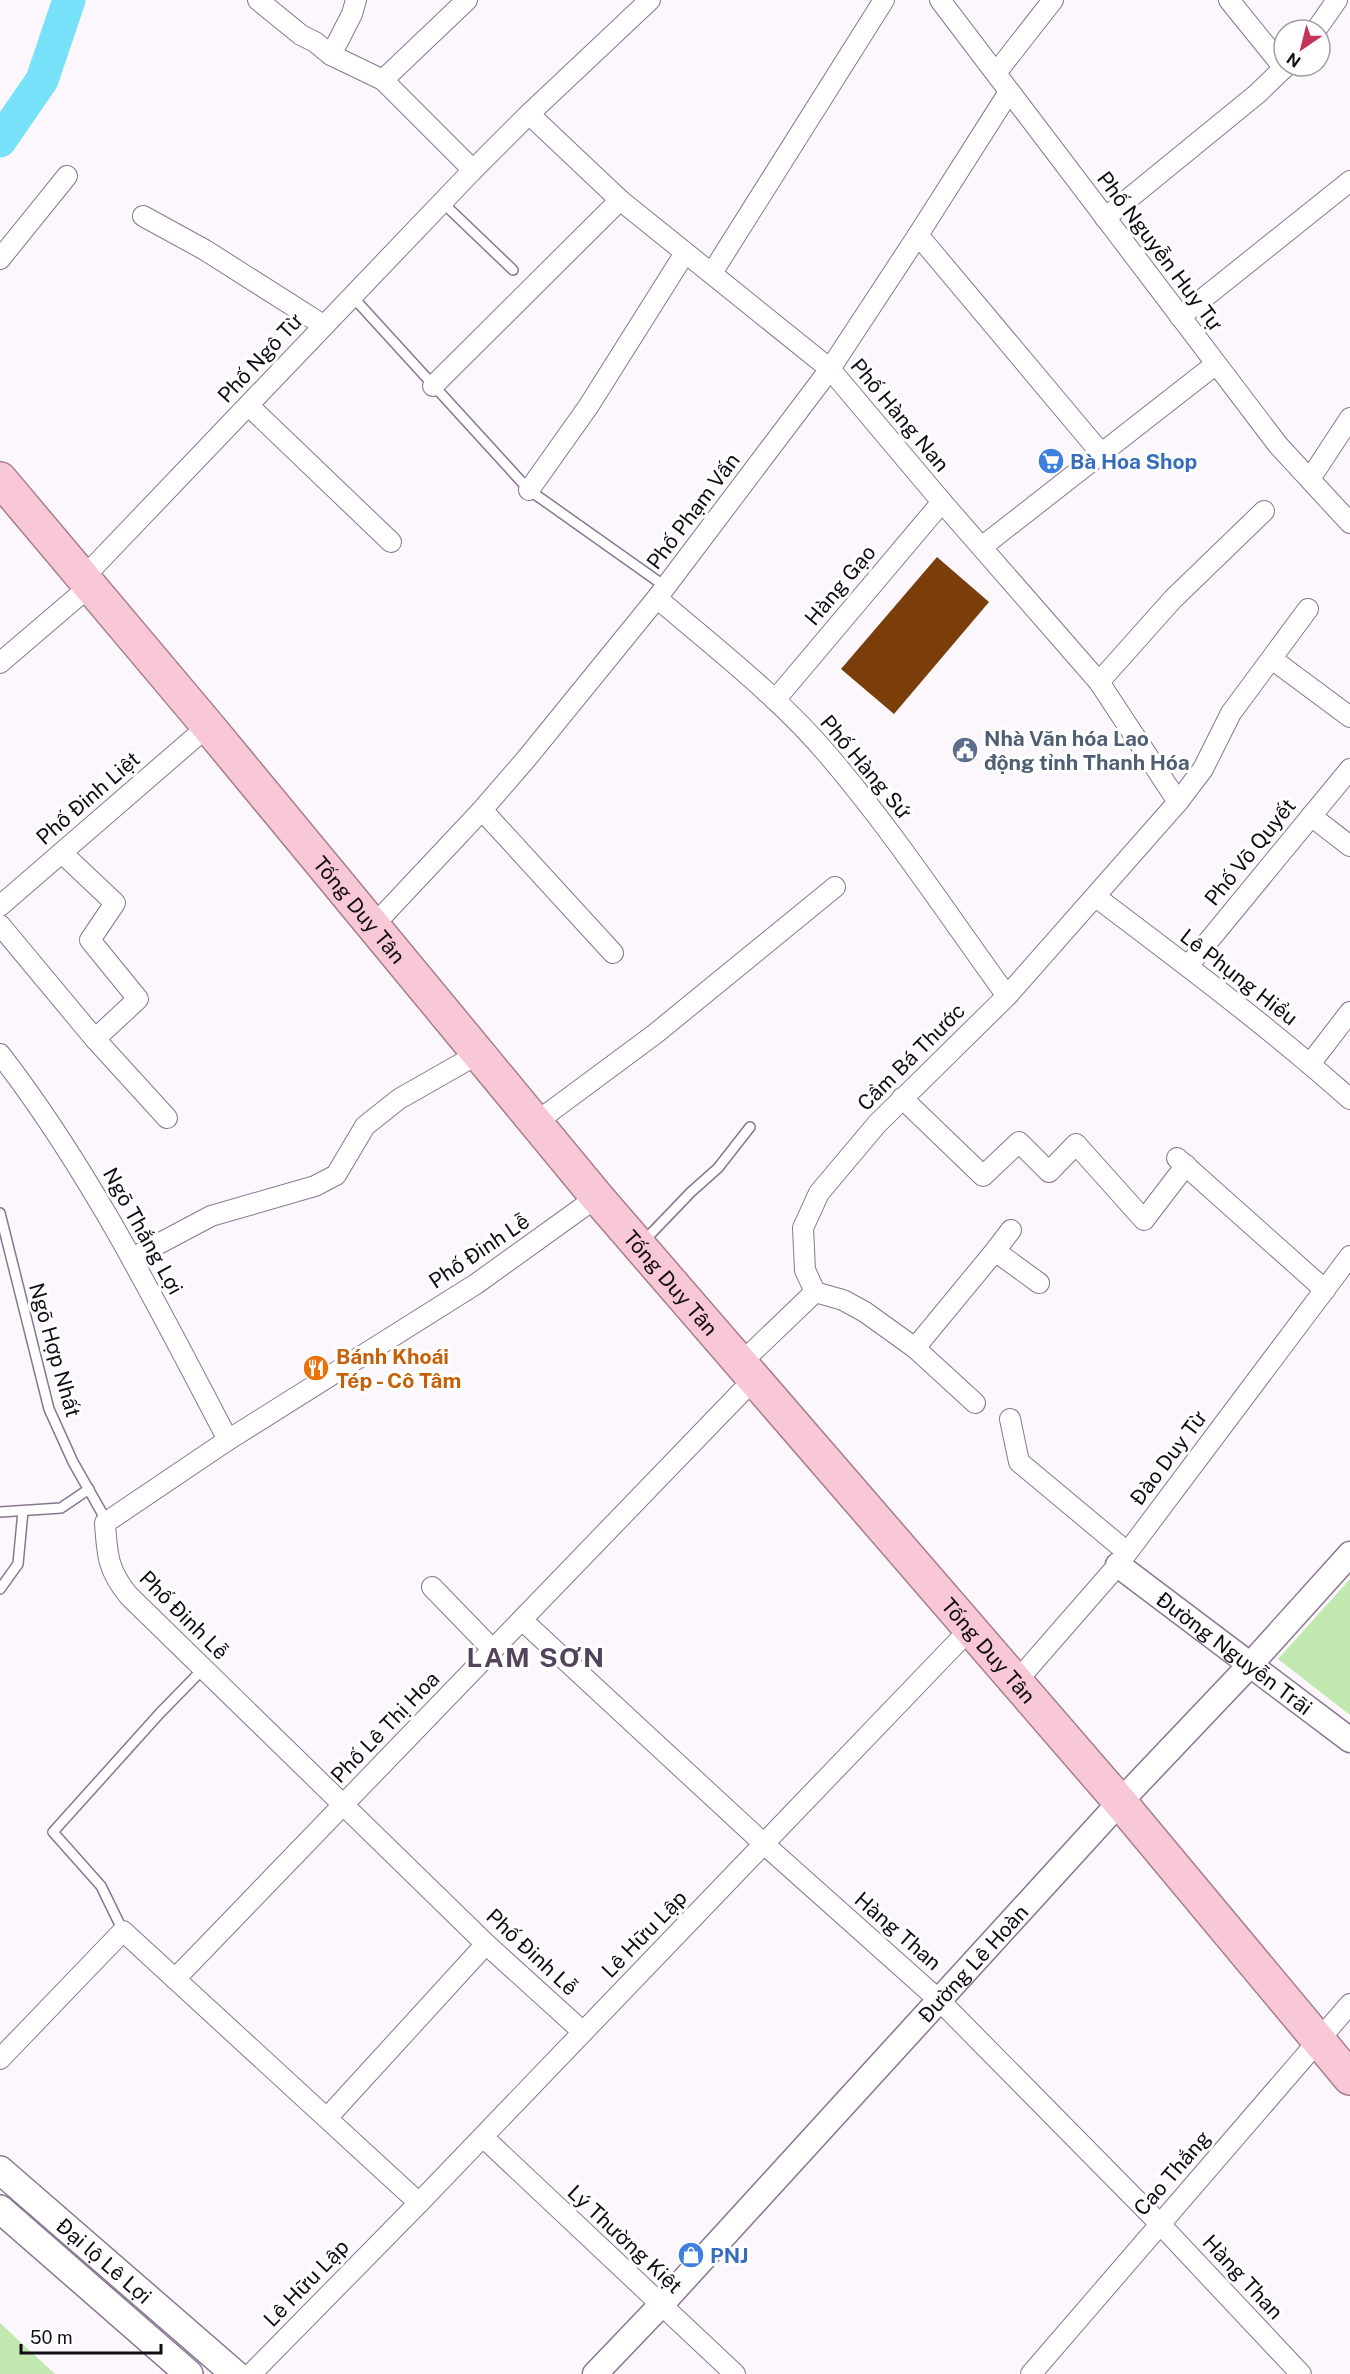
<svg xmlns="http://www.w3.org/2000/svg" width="1350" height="2374" viewBox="0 0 1350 2374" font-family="'Public Sans',sans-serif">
	<rect width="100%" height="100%" fill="#fbf7fc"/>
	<!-- green -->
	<g fill="#c1e8af">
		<path d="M1350,1579V1715L1278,1659Z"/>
		<path d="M0,2323L55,2374H0Z"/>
	</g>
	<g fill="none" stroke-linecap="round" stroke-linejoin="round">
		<!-- river -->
		<path stroke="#77e1fa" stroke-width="33" d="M0,141L42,80L69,0"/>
	</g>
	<!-- building -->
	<path fill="#7b3d09" d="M937,557L989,602L894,714L841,669Z"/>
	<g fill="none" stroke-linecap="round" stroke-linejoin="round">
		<defs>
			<g id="service">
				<path d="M442,202L513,270"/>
				<path d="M351,295L529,490L666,587"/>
				<path d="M0,1213L49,1409L73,1462L102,1513L105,1523"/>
				<path d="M643,1242L691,1192L718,1168L750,1127"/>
				<path d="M0,1512L61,1508L89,1489"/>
				<path d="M0,1589L18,1564L23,1511"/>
				<path d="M123,1931L101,1886L53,1832L160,1713L204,1668"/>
			</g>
			<g id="minor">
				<path d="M258,0L301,35L315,42L331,55L383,80L473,170"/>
				<path d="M940,0L1278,445L1350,523"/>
				<path d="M1229,0L1284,68"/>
				<path d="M1316,30L1337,0"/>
				<path d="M331,55L352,14L356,0"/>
				<path d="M996,73L1053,0"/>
				<path d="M383,80L467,0"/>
				<path d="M529,114L620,200L830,369L942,502L1099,682L1178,802"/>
				<path d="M143,216L205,250L323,325"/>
				<path d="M1105,218L1257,94L1286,66"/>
				<path d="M918,235L1100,452"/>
				<path d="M0,259L67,176"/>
				<path d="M712,273L884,0"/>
				<path d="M1180,317L1350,181"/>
				<path d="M433,386L620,200"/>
				<path d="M249,406L391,542"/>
				<path d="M1310,479L1350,418"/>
				<path d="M529,490L588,407L685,253"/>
				<path d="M983,546L1216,364"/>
				<path d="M83,578L473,170L529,114L650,0"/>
				<path d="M657,598C715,648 778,696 828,755C893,831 948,915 1007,996"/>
				<path d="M1272,659L1350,717"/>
				<path d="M0,663L90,586"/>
				<path d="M1099,682L1173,599L1264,511"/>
				<path d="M775,700L942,502"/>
				<path d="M482,810L613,953"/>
				<path d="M1311,816L1350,846"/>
				<path d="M62,853L115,903L90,940L138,999L95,1039"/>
				<path d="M1096,897C1182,962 1269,1027 1350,1099"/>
				<path d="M0,906L208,726"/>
				<path d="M0,925L95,1039L167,1118"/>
				<path d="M373,926L482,810L527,758L657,598L830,369L918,235L1009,92"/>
				<path d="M1188,966L1350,769"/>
				<path d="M0,1054C92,1173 158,1307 228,1440"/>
				<path d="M1310,1064L1350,1012"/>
				<path d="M902,1098L983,1176L1019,1142L1049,1172L1076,1144L1144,1220L1186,1165"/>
				<path d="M535,1123L655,1034L835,887"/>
				<path d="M1177,1158L1325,1290"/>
				<path d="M995,1251L1011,1230"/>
				<path d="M132,1258L211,1216L315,1186L336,1175L365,1126L399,1099L478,1054"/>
				<path d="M815,1292L805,1270L803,1228L819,1193L877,1124L1007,996L1178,802L1203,769L1231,713L1308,609"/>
				<path d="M815,1292L843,1300L865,1312L915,1348L975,1403"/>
				<path d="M915,1348L995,1251L1039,1283"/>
				<path d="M741,1363L815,1292"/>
				<path d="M1010,1419L1019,1462L1127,1552"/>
				<path d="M432,1587L493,1650"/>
				<path d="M522,1620L764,1844L940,2001L1160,2224L1301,2374"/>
				<path d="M1016,1682L1118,1565L1350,1256"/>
				<path d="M175,1979L754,1379"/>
				<path d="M583,2032L486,1944L129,1596C108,1571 107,1555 105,1523L228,1440L476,1284L597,1197"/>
				<path d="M0,2059L123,1931L419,2203"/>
				<path d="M327,2118L486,1944"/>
				<path d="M483,2137L735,2374"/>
				<path d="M251,2374L419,2203L970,1629"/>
				<path d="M1031,2374L1350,2004"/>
			</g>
			<g id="tertiary">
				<path id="s1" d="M1118,1565L1350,1740"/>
				<path id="s2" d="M595,2374L660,2306L1120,1802L1250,1665L1350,1554"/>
			</g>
			<g id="secondary">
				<path id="s3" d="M0,2170L235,2374"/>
				<path d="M0,2209L189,2374"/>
			</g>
			<g id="trunk">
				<path id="s4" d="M0,479L208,726L597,1197L1120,1802L1350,2078"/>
			</g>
		</defs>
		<!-- service casing -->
		<use href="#service" stroke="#887790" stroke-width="12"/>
		<!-- minor casing -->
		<use href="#minor" stroke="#887790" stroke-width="22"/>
		<!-- tertiary casing -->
		<use href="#tertiary" stroke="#887790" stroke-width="27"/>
		<!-- secondary casing -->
		<use href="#secondary" stroke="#887790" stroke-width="30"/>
		<!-- trunk casing -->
		<use href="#trunk" stroke="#a77e8c" stroke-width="36"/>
		<!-- service -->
		<use href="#service" stroke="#fff" stroke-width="9"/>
		<!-- minor -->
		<use href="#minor" stroke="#fff" stroke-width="20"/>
		<!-- tertiary -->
		<use href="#tertiary" stroke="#fff" stroke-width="24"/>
		<!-- secondary -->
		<use href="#secondary" stroke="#fff" stroke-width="27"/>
		<!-- trunk -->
		<use href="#trunk" stroke="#f8c8d6" stroke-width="33"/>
	</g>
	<!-- icons -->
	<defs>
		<symbol id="supermarket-disc" viewBox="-11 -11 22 22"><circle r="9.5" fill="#3f7fe0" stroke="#fff"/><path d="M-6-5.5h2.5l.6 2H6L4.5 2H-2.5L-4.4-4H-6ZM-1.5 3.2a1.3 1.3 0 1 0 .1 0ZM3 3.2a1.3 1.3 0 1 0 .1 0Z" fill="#fff"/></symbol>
		<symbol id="civic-disc" viewBox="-11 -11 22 22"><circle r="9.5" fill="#5c6f8a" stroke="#fff"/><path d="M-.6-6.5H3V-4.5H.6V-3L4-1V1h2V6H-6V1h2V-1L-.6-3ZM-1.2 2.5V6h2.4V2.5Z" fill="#fff"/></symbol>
		<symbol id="restaurant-disc" viewBox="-11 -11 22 22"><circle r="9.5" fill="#e8710a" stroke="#fff"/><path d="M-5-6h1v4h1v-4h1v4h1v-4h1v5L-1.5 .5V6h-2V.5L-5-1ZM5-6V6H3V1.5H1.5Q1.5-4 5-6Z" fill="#fff"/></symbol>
		<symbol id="shop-disc" viewBox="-11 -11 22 22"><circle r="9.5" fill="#3f7fe0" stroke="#fff"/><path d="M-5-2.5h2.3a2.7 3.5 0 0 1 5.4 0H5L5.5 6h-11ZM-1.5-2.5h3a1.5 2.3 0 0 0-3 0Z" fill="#fff"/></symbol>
	</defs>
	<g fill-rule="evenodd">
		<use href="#supermarket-disc" x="1036" y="446" width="30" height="30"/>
		<use href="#civic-disc" x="950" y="735" width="30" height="30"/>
		<use href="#restaurant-disc" x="301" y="1353" width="30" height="30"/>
		<use href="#shop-disc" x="676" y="2240" width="30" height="30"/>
	</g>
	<g text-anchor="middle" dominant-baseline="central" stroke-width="6" stroke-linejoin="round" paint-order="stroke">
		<!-- street labels -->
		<g font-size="21" fill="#120c15" stroke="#fff">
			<text transform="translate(1160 251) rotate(53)">Phố Nguyễn Huy Tự</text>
			<text transform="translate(260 358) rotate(-47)">Phố Ngô Từ</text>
			<text transform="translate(900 415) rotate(50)">Phố Hàng Nan</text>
			<text transform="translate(693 511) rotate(-53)">Phố Phạm Vấn</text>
			<text transform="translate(840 585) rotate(-50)">Hàng Gạo</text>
			<text transform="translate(866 767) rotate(50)">Phố Hàng Sứ</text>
			<text transform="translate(88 798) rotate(-41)">Phố Đinh Liệt</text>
			<text transform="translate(1250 852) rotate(-51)">Phố Võ Quyết</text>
			<text stroke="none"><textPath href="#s4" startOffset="561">Tống Duy Tân</textPath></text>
			<text transform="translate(1239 977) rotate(38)">Lê Phụng Hiểu</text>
			<text transform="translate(911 1057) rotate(-45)">Cầm Bá Thước</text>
			<text transform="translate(143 1231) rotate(61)">Ngõ Thắng Lợi</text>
			<text transform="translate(479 1251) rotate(-34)">Phố Đinh Lễ</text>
			<text stroke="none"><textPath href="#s4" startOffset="1047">Tống Duy Tân</textPath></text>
			<text transform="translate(55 1350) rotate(74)">Ngõ Hợp Nhất</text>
			<text transform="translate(1168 1458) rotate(-53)">Đào Duy Từ</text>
			<text transform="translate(184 1615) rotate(45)">Phố Đinh Lễ</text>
			<text stroke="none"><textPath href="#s4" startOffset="1533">Tống Duy Tân</textPath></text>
			<text stroke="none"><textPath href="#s1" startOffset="146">Đường Nguyễn Trãi</textPath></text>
			<text transform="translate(385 1727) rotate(-46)">Phố Lê Thị Hoa</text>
			<text transform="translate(898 1931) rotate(41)">Hàng Than</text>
			<text transform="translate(644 1934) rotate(-46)">Lê Hữu Lập</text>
			<text transform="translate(532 1952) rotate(43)">Phố Đinh Lễ</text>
			<text stroke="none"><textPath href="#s2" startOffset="558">Đường Lê Hoàn</textPath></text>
			<text transform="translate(1172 2173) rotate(-49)">Cao Thắng</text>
			<text transform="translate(625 2239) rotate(43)">Lý Thường Kiệt</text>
			<text stroke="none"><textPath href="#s3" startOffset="138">Đại lộ Lê Lợi</textPath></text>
			<text transform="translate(1243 2277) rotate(47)">Hàng Than</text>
			<text transform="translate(306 2283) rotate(-46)">Lê Hữu Lập</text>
		</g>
		<!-- shop labels -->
		<g font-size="21" font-weight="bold" fill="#366cbe" stroke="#fff" text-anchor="start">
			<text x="1070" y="461">Bà Hoa Shop</text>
			<text x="710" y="2255">PNJ</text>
		</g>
		<!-- service labels -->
		<g font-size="21" font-weight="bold" fill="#4e5e75" stroke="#fff" text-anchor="start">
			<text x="984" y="738">Nhà Văn hóa Lao<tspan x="984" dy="24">động tỉnh Thanh Hóa</tspan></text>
		</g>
		<!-- food labels -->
		<g font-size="21" font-weight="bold" fill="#c56008" stroke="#fff" text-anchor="start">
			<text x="336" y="1356">Bánh Khoái<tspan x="336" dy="24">Tép - Cô Tâm</tspan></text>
		</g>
		<!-- district labels -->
		<g font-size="27" font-weight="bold" letter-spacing="1.5" fill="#52435a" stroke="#fff">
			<text x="536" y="1657">LAM SƠN</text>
		</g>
	</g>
	<!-- north arrow -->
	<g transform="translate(1302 48) rotate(215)"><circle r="28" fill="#ffffff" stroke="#a09ea1" stroke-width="1.5"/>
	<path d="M0-4.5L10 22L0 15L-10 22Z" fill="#c43457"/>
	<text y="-9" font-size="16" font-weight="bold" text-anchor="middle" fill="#120c15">N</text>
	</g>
	<!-- scale -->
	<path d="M21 2344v9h140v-9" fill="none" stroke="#120c15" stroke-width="3"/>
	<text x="30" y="2344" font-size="18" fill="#120c15" stroke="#ffffff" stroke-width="4.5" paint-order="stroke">50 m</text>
</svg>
